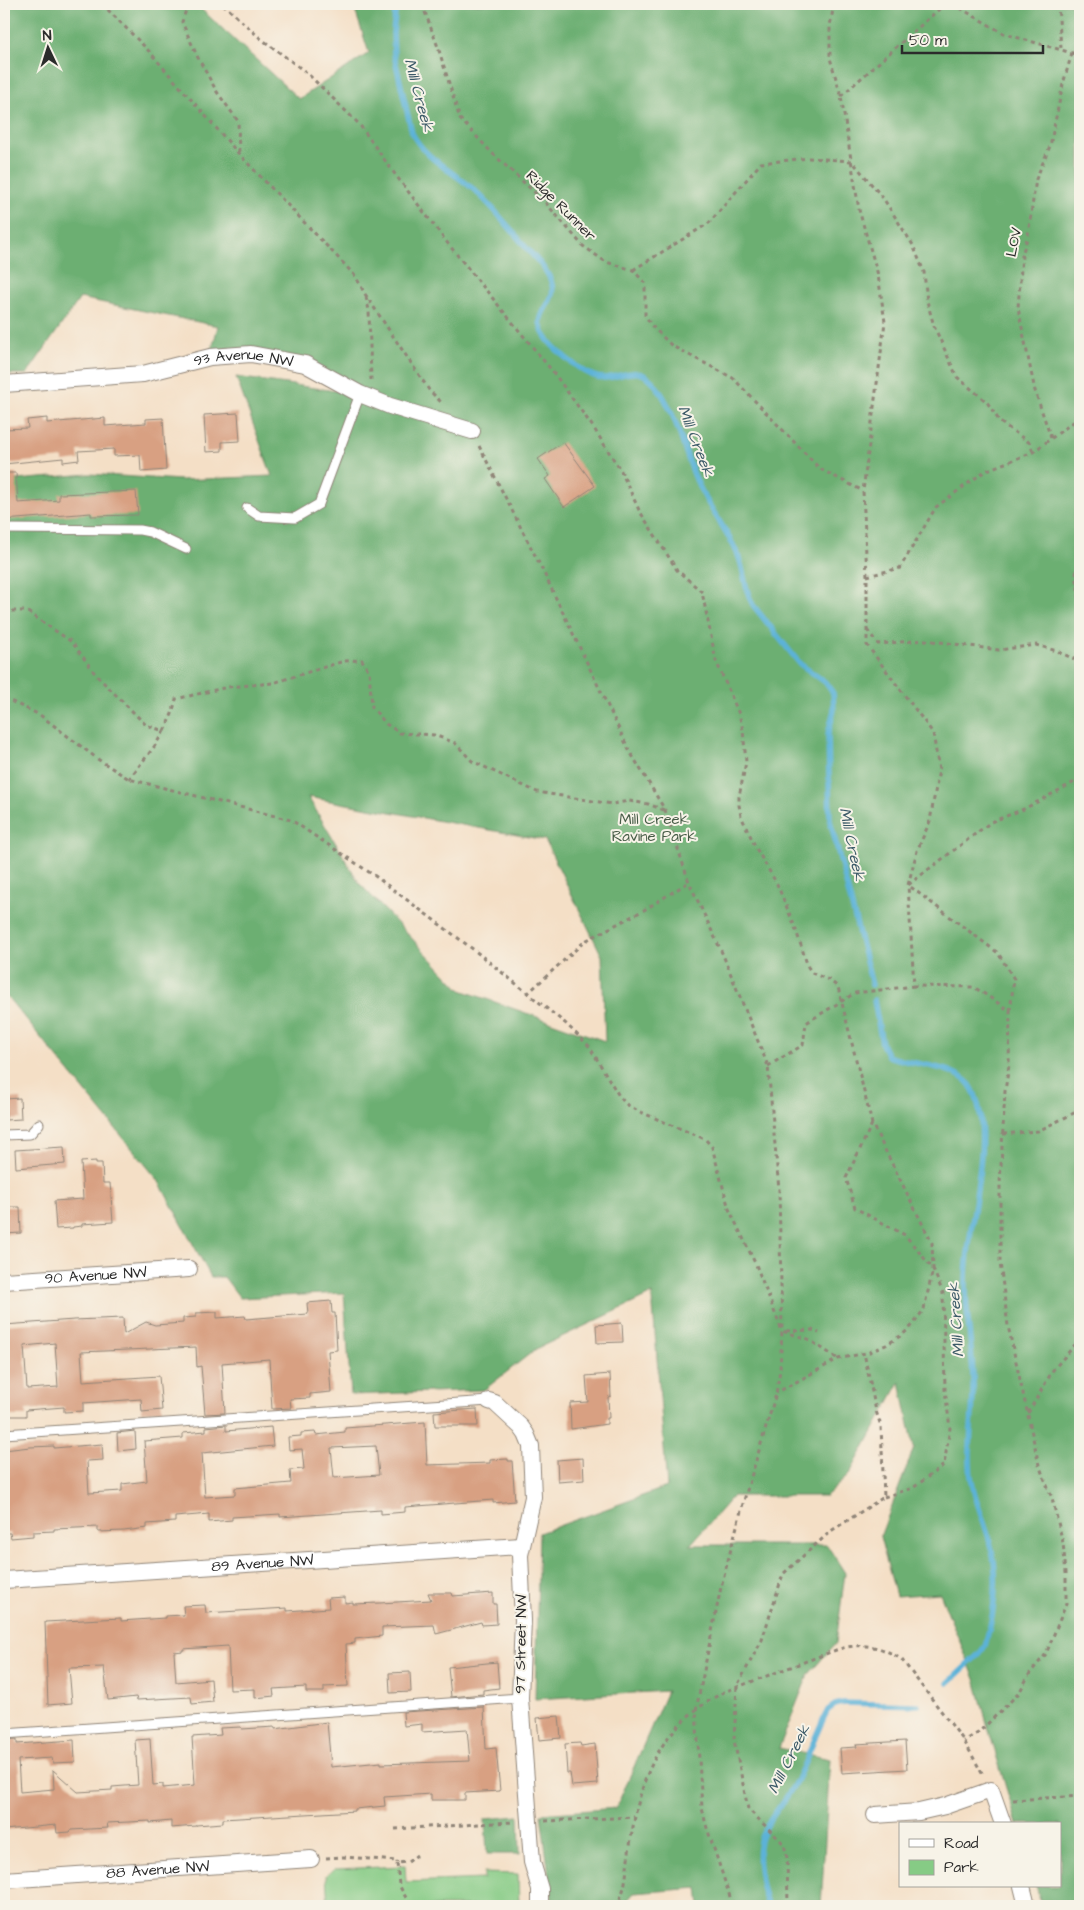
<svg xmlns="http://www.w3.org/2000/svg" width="1084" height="1910" viewBox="0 0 1084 1910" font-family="'Architects Daughter',sans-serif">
	<rect width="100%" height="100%" fill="#f7f3e8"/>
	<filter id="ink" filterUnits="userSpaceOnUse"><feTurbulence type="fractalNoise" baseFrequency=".02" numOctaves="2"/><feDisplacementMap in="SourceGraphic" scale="10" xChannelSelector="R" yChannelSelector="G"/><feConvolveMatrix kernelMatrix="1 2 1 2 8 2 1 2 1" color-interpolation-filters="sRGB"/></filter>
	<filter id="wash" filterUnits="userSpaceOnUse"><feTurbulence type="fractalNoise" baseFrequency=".0096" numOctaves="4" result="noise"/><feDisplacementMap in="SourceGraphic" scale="20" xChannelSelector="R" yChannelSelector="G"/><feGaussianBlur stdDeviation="1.12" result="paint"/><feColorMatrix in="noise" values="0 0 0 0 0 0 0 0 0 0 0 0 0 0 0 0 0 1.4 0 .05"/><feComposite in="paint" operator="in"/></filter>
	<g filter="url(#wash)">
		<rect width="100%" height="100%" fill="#f4dfc6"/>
		<!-- green -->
		<path fill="#86cb85" stroke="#587b58" d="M405,1866L406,1882L484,1879V1873L518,1874L519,1906H328L326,1875L335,1869Z"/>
		<!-- forest -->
		<g fill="#6caf72" stroke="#4c6d4e" fill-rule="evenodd">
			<path d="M4,4H204L201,9L299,99L369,53L353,4H1080V1906H1042L1036,1886H1060V1824H1017L991,1738L975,1679L940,1593L896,1596L880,1537L914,1448L900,1382L849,1475L826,1496H733L690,1545H827L845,1573L836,1643L808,1675L779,1748L830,1759L821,1906H700L698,1888L634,1893L622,1906H553L541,1814L616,1808L667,1691L535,1699L539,1533L667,1487L652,1294L536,1349L484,1390L351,1395L344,1293L240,1298L224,1277H211L158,1180L4,993V481L89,474L181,480L272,476L236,377L358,394L305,364L210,357L218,326L80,298L27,374H4ZM308,797L545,840L602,956L605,1041L461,990L360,884Z"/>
			<path d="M519,1816L520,1854H487L485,1819Z"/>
		</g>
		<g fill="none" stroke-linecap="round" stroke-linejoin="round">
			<!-- stream -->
			<g stroke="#5bb2d8" stroke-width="5.5">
				<path d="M396,4L393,33L394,55L412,133C425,159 451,170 472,188C491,204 507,225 523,244C531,254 541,263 547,273C569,308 517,309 554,347C565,358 589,379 605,378C623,377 638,364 654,383C679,415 682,451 699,486C710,510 728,531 738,555C745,572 744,589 753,605L800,664L825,682L833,693L834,710L828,734L830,820L872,985"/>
				<path d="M874,1000L882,1044L888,1056C912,1066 961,1064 973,1090C996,1138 966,1226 966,1280C965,1314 973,1348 973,1382C974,1413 967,1445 971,1476C974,1499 984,1520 990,1542C1000,1576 995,1612 985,1646L980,1653L948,1683"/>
				<path d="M768,1906C761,1888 754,1853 762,1835C770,1816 786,1801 795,1783C808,1760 815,1733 828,1710L835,1705L843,1703L918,1705"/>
			</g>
		</g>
		<g id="blocks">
			<!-- building -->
			<g fill="#d8a082" fill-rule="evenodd">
				<path d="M238,413L240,441L222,442V451L206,452L204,415Z"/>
				<path d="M47,418V423L105,418V426L146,423V419L163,418L166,470L141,472L140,455L114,456V449L78,451L79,460L63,462V458L4,464V429L28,428L27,420Z"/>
				<path d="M563,442L595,486L564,507L545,479L550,476L538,459Z"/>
				<path d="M4,473H16L18,503L59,500V494L136,491L138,515L91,516V513L4,520Z"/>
				<path d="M20,1098L21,1119L6,1120L5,1099Z"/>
				<path d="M64,1147L65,1164L16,1168L15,1150Z"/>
				<path d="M96,1161V1163H102L103,1183H110L113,1222L82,1224V1226L73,1227V1228L56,1229L54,1201L83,1199L81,1162Z"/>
				<path d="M4,1207H20L21,1233L4,1234Z"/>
				<path d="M331,1301L332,1313H335L337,1350L328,1351L331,1392L310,1394V1398L290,1399L291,1408L272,1409L269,1359L222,1363L225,1413L205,1414L201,1366L197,1367L196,1347L81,1352L83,1381L159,1376L162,1410L142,1412L141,1399L83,1403V1411L64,1412V1407L26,1410V1416H4V1325L74,1320L123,1318L124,1334L146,1322L155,1325L183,1323V1318L196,1317V1313L217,1312V1318L245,1316L246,1319L308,1314L307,1303ZM55,1343L58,1387L27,1389L24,1346Z"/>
				<path d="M622,1323L623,1342L597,1343L596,1325Z"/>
				<path d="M610,1374L611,1396L608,1397L609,1418H607V1424L571,1429L570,1403L588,1402L586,1376Z"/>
				<path d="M477,1409L478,1426H435L434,1412Z"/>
				<path d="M425,1422L427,1465L490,1463V1460L508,1459V1461H512L515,1501L493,1503V1500L405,1507V1512L381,1514V1510L280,1517V1514L232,1517V1520L209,1522V1514L175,1517V1522L147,1524V1528L124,1531L98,1532V1527L54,1529V1531L33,1532V1536L11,1538L10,1533H4V1450L30,1447L54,1446V1448L102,1444L103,1460L87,1461L89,1493L122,1491V1484L147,1481L144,1441L183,1438V1433L206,1431V1427L226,1425V1431L271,1427L273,1446L202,1453L205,1497L235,1495V1488L291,1483L290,1470L304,1469L302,1449L289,1450L288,1437L301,1436V1433L315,1432L316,1435L345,1432V1428ZM376,1446L379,1475L334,1478L331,1448Z"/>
				<path d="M135,1431L136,1449L118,1451L117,1433Z"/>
				<path d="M583,1458L584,1480L558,1482L557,1460Z"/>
				<path d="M428,1593H452L453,1596L493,1593V1604H496L497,1624L482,1625L481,1622L436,1634L434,1625L382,1627V1636L355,1639V1643L346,1644L348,1686L324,1687V1692H306V1687L273,1689L274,1696L255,1698V1689L230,1690L228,1646L183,1649V1651L174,1652L176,1682L211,1679L213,1702L192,1704L191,1697L137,1700L136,1697L108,1700L104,1667L69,1668L72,1703L48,1705L45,1622L121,1618V1621L165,1618V1616L184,1615L183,1606L205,1605L206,1613L287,1608V1611L329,1608L328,1598L345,1597V1603L353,1602V1604L380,1603L431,1600Z"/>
				<path d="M497,1662L499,1688L483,1690V1694L451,1697L448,1667Z"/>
				<path d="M410,1672L411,1692L390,1693L389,1673Z"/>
				<path d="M484,1707L486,1749L496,1748L500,1791L465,1793V1800H431V1794L384,1797L385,1806L355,1809V1811L223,1819V1823L196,1825V1826L171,1828V1821L150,1823V1821L107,1823L108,1828L71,1830L70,1832L57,1833L56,1825L4,1830V1740L17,1739V1744L74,1740L75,1762L53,1763L52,1758L18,1760L20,1792L54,1789L53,1770L78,1792L112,1790V1787L138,1785L135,1740L150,1739L153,1785L163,1784V1788L195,1785L192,1737L221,1735L220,1728L241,1727L242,1729L275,1727V1729L327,1722L331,1767L381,1762V1764L470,1761L467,1729L422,1732V1724L404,1726L403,1712Z"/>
				<path d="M559,1716L561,1738L539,1740L537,1718Z"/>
				<path d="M905,1741L907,1769L842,1773L840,1748L857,1747L856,1744Z"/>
				<path d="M580,1743L581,1746L595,1744L598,1784L572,1786L570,1773H567L565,1744Z"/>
			</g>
		</g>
	</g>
	<g filter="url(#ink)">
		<use href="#blocks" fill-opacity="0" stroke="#908578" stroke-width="1"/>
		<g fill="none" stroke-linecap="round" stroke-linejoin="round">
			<defs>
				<g id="service">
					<path d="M247,508L259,516L295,518L319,504L360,394"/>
					<path d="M4,529L140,530L150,532L186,549"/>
					<path d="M4,1135L30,1134L39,1124"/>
					<path d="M4,1434L489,1401"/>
					<path d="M4,1734L520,1698"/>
				</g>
				<g id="minor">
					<path id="s1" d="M4,384L143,374L210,357L251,354L305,364L360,394L390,406L472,431"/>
					<path id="s2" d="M4,1281L189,1269"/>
					<path d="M489,1401L495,1403L521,1427L526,1434L531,1446L533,1497L520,1555L523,1620L520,1698L532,1862L540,1889V1906"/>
					<path id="s3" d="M4,1580L521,1546"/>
					<path d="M875,1815L919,1812L945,1806L991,1790L1003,1824"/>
					<path id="s4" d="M4,1880L311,1859"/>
					<path d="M1022,1886L1027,1906"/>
				</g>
			</defs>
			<!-- service casing -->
			<use href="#service" stroke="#908578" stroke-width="11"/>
			<!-- minor casing -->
			<use href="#minor" stroke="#908578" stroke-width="18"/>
			<!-- path -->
			<g stroke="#908578" stroke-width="3" stroke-dasharray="4 4" stroke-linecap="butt">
				<path d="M102,4L146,48L238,153L345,265L356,277L365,294L429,390L443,404"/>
				<path d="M188,4L182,22L197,56L217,92L238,121L239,154"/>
				<path d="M223,4L260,38L307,73L359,124L391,169L449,245L553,372L593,427L621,471L639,510L677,570L702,592L716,661L739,714L743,730L746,762L739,797V805L741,816L757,850L777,884L795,927L808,967L812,973L829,980L838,987L872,1124L932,1243L933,1269L924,1309L913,1325L902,1335L886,1345L870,1352L838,1359L776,1393"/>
				<path d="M424,4L425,12L438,47L460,119L492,153L545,202L583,246L606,262L633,270L645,283V315L652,326L672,346L733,378L820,469L863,491"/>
				<path d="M834,4L830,26V58L841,96L859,210L878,275L885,322L863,491L867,576V645L933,733L939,770L930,821L917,851L908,885L914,986L974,987L1010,1011L1009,1065L1005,1091L1000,1184V1262L1008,1326L1039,1465L1052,1498L1063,1543L1066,1573V1604L1046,1654L1030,1673L1019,1693L978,1733L964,1741"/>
				<path d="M953,4L1005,34L1072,53H1080"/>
				<path d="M1058,4L1061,49"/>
				<path d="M841,96L945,4"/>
				<path d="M633,270L709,223L761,163L809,158L852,161L883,198L913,245L924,272L927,301L934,326L957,377L987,402L1000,422L1030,443L1033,452"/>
				<path d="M366,297L369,310L371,380"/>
				<path d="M1051,438L1035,391L1018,308L1022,255L1028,235L1036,179L1050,146L1063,84L1072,53"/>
				<path d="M479,446L541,567L629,750L665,810L689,882L723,955L768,1066L779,1190L782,1331L780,1370L776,1394L742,1507L721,1587L696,1710L702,1808L706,1825L733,1906"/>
				<path d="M1080,555L1076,573L1080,604"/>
				<path d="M867,576L900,568L936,507L985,471L1033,452L1080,417"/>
				<path d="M4,611H26L72,642L96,675L146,725L164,731L154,747L129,779"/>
				<path d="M867,630L878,644L925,640L999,650L1036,645L1057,651L1080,662"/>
				<path d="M4,691L8,698"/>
				<path d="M4,698L40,715L99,760L129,779L291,820L375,876L474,950L565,1023L589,1046L619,1096L626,1104L638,1111L705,1139L712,1147L729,1209L756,1265L782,1331L808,1339L838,1359"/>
				<path d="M164,731L172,714L176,699L228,687L273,683L344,661L362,660L369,671L372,707L386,724L400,733L434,735L455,743L472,761L537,792L612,804L629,801L648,804L664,810"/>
				<path d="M527,994L585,941L644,910L689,882"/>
				<path d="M1010,1011L1014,979L998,953L908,885L991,822L1024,809L1080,779"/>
				<path d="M768,1066L803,1045L806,1023L855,993L914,986"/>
				<path d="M872,1124L846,1178L855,1208L905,1235L933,1269L943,1293L945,1390L950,1428L944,1465L913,1488L884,1497"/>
				<path d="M1003,1134L1038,1131L1080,1110"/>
				<path d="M786,1331L812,1330L819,1333"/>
				<path d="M1028,1413L1053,1370L1080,1339"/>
				<path d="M1013,1800L1080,1796"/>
				<path d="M545,1821L634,1817"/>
				<path d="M395,1829L513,1822"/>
				<path d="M326,1858L344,1857L397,1861V1863"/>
				<path d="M410,1905L399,1885L397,1863L408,1862L417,1855"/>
				<path d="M615,1906C627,1892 626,1870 629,1852C639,1780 656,1728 724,1692L836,1650C860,1642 881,1645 902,1660L964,1741L983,1775"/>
				<path d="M788,1906L787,1858L784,1844L748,1809L734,1740L737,1686L762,1640L783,1574L831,1531L884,1497L881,1426L876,1411L864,1353"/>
			</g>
			<!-- service -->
			<use href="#service" stroke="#fff" stroke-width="9"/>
			<!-- minor -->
			<use href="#minor" stroke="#fff" stroke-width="16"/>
		</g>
	</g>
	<g text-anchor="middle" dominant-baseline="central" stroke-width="4" stroke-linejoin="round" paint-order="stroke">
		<!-- street labels -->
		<g font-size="15" fill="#2b2b2b" stroke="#f7f3e8">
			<text transform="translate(561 206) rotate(45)">Ridge Runner</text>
			<text transform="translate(1014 242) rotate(-79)">LOV</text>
			<text stroke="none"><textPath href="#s1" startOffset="242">93 Avenue NW</textPath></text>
			<text stroke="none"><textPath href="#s2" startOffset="92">90 Avenue NW</textPath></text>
			<text stroke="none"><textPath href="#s3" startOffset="259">89 Avenue NW</textPath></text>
			<text transform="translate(521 1644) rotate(-89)">97 Street NW</text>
			<text stroke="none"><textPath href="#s4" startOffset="154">88 Avenue NW</textPath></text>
		</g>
		<!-- park labels -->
		<g font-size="15" fill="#465b46" stroke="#f7f3e8">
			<text x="654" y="819">Mill Creek<tspan x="654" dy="17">Ravine Park</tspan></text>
		</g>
		<!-- water labels -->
		<g font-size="16" font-style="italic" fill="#3c5a68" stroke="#f7f3e8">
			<text transform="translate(419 95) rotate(75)">Mill Creek</text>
			<text transform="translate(696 441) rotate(69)">Mill Creek</text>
			<text transform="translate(852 844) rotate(78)">Mill Creek</text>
			<text transform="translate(956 1320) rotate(-94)">Mill Creek</text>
			<text transform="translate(789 1759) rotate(-63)">Mill Creek</text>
		</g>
	</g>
	<!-- margin -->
	<rect width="1084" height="1910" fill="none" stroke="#f7f3e8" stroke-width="20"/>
	<!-- legend -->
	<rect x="899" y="1822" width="162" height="65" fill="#f7f3e8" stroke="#a5a39c"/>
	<rect x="909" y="1839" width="25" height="8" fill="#ffffff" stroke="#a5a39c"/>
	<text x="944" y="1848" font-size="15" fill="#2b2b2b">Road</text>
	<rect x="909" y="1860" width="25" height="15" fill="#86cb85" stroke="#a5a39c"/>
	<text x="944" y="1872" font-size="15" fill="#2b2b2b">Park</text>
	<!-- north arrow -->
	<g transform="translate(48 48) rotate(356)" stroke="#f7f3e8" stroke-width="4" paint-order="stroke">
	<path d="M0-4L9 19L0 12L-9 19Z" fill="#2b2b2b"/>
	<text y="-8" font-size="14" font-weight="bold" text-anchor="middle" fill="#2b2b2b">N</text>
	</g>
	<!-- scale -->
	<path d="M902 45v8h141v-8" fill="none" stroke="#2b2b2b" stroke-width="2.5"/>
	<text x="909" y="45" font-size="15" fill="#2b2b2b" stroke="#f7f3e8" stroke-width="4" paint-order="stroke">50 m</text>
</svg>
